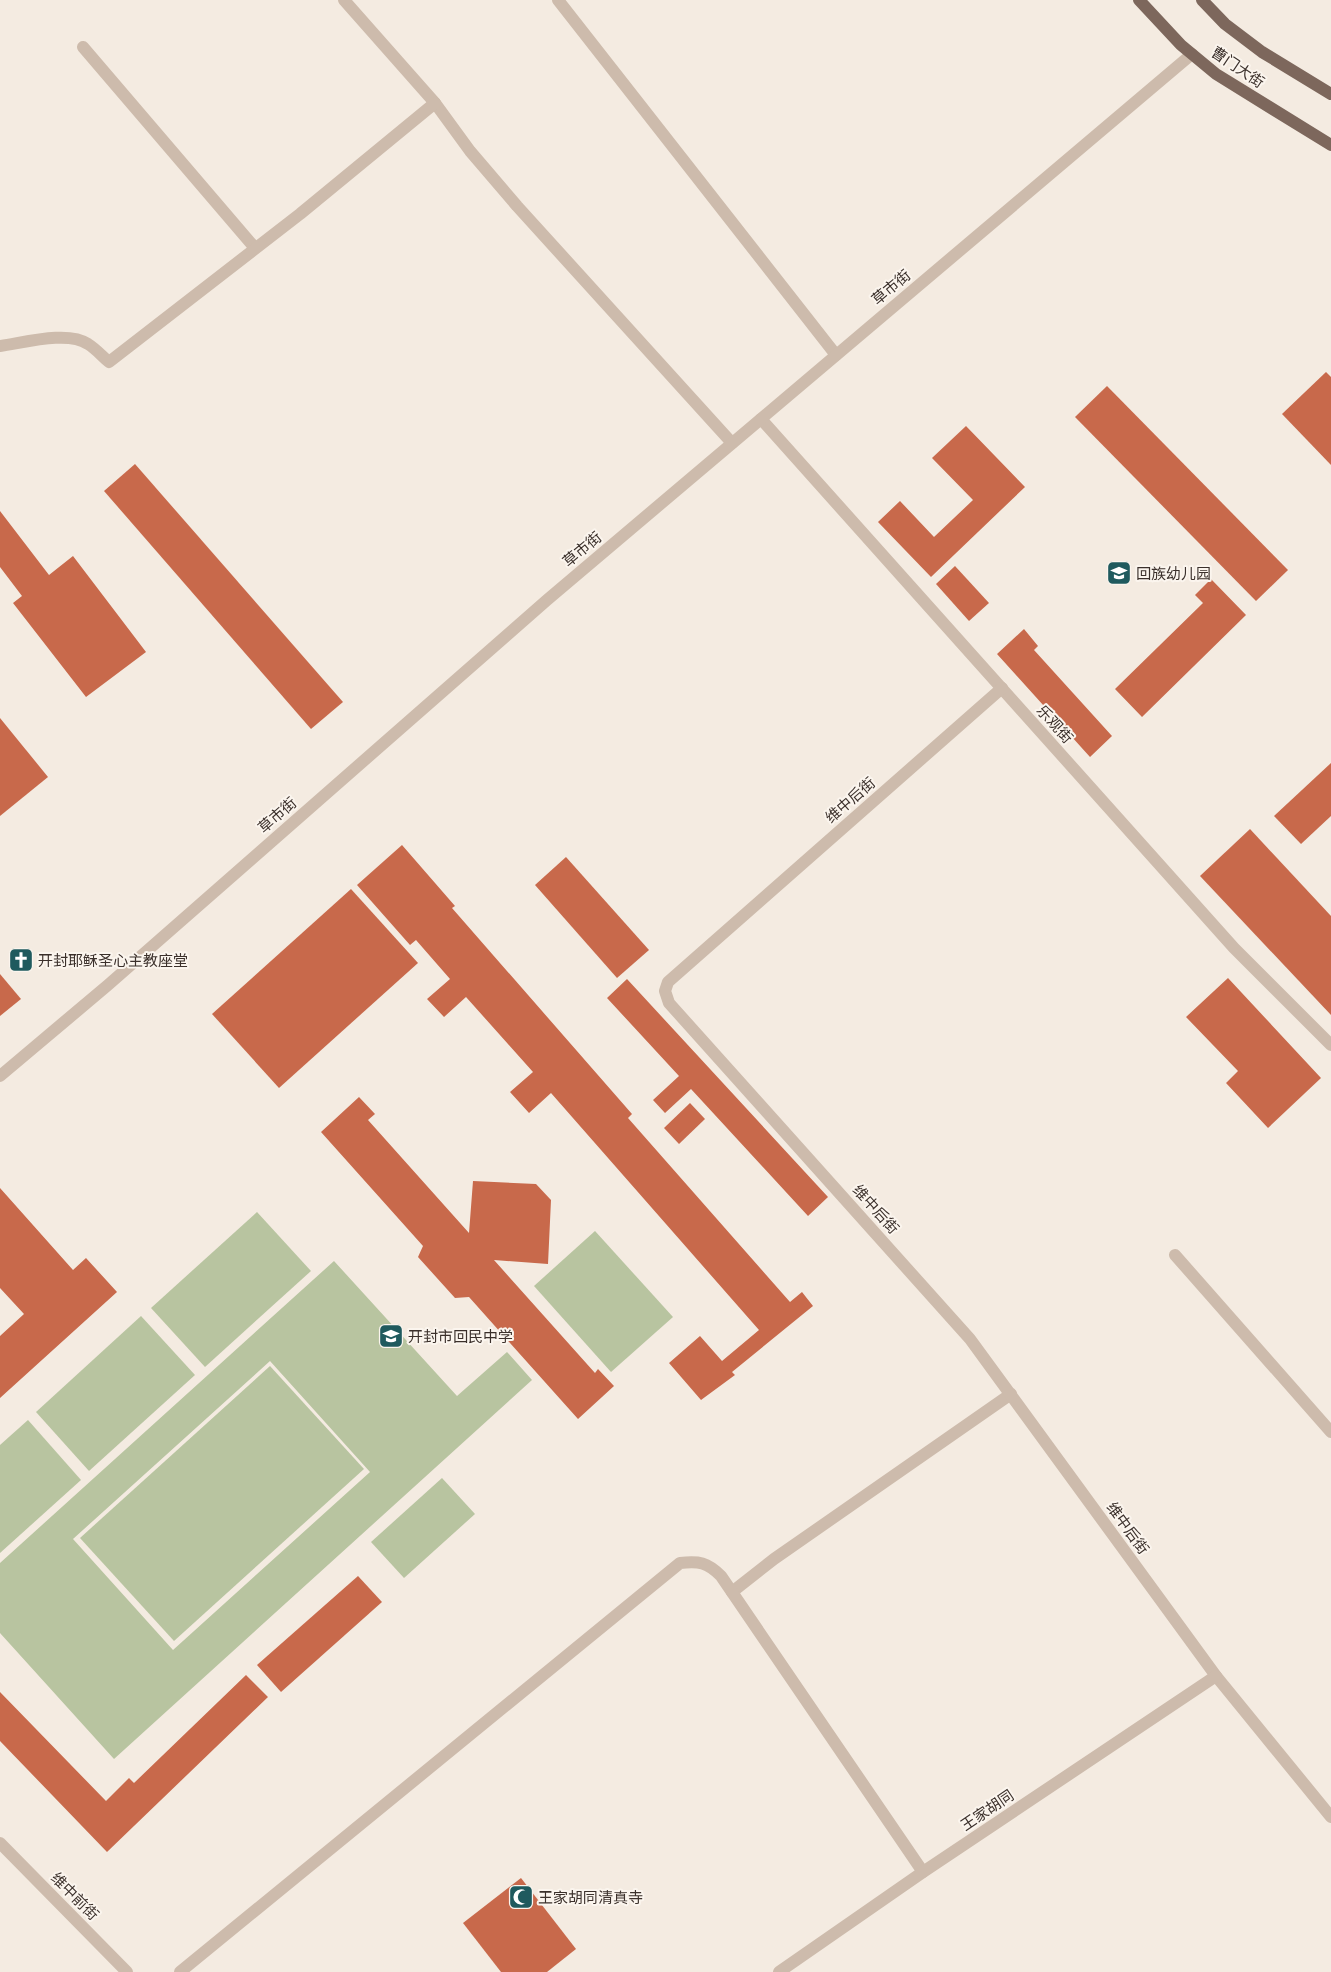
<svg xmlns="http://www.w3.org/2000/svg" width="1331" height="1972" viewBox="0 0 1331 1972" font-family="'PT Sans Narrow','Noto Sans SC',sans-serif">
	<rect width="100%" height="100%" fill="#f4ebe1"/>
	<!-- green -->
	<g fill="#b8c4a0" fill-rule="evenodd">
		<path d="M257,1212L311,1271L205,1367L151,1308Z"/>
		<path d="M595,1231L673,1317L611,1372L534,1286Z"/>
		<path d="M334,1261L457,1396L507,1352L532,1380L114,1759L0,1633V1563ZM270,1361L370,1472L173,1650L73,1539Z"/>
		<path d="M141,1316L195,1375L89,1471L36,1412Z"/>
		<path d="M270,1366L364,1469L174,1641L80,1538Z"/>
		<path d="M28,1420L81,1480L0,1553V1445Z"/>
		<path d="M442,1478L475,1514L404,1578L371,1542Z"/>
	</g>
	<!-- building -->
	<g fill="#c8694b">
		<path d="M1326,372L1331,377V465L1282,414Z"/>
		<path d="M1107,386L1288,570L1256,601L1075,417Z"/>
		<path d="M966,426L1025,487L931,577L878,522L900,501L934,537L973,500L932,458Z"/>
		<path d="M135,464L343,702L311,729L104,491Z"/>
		<path d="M0,511L49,575L73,556L146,652L86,697L13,603L22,596L0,567Z"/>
		<path d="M955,566L989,603L969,621L936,584Z"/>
		<path d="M1211,579L1246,615L1142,717L1115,689L1203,603L1195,595Z"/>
		<path d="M1024,629L1038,646L1034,650L1112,736L1090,757L997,654Z"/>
		<path d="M0,718L48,777L0,816Z"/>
		<path d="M1331,763V816L1301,844L1274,816Z"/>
		<path d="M1250,829L1331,916V1015L1200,876Z"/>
		<path d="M402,845L455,906L452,908L632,1114L628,1118L790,1302L802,1292L813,1306L732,1372L735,1375L701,1400L669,1363L700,1336L722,1361L759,1330L551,1093L529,1113L510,1092L533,1072L466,997L444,1017L427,999L450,979L416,940L410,945L357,885Z"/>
		<path d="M566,857L649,950L617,978L535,885Z"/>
		<path d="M351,889L418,963L279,1088L212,1014Z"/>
		<path d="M0,974L21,999L0,1016Z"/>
		<path d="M1228,978L1321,1078L1268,1128L1226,1083L1238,1071L1186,1017Z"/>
		<path d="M627,979L828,1197L808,1216L691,1089L665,1113L653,1100L679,1076L607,998Z"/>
		<path d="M359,1097L375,1114L368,1120L469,1233L473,1181L536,1184L551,1200L548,1264L494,1260L595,1373L598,1369L614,1386L578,1419L469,1297L455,1298L418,1257L423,1246L321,1132Z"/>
		<path d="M690,1103L705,1119L679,1144L664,1128Z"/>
		<path d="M0,1188L73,1270L86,1258L117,1292L0,1398V1336L24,1314L0,1288Z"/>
		<path d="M358,1576L382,1602L281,1692L257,1665Z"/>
		<path d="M246,1675L268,1697L107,1852L0,1741V1692L106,1801L129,1778L134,1783Z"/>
		<path d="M521,1878L576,1949L547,1972H501L463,1923Z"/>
	</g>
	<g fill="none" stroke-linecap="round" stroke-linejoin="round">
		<!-- lane -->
		<g stroke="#cdbbac" stroke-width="12">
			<path d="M83,47L255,248"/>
			<path d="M1175,1255L1331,1432"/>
			<path d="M732,1592L774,1559L1011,1394"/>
			<path d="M180,1972L680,1563C699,1561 707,1562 721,1576L923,1872"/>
		</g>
		<!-- street -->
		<g stroke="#cdbbac" stroke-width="12">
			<path d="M344,0L435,103L470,151L517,206L732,443"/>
			<path d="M558,0L836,355"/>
			<path d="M0,346C23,343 68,330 88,344C96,349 102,356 109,362L300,214L435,103"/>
			<path d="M761,419L1234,948L1331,1045"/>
			<path d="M1002,688L668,982L665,991L669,1003L970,1339L1216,1676L1331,1817"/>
			<path d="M0,1076L108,985L547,600L1192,54"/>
			<path d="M0,1843L127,1972"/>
			<path d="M779,1972L923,1872L1216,1676"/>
		</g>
		<!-- primary -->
		<g stroke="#7d675c" stroke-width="12">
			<path d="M1139,0L1181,45L1216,74L1331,145"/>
			<path d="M1202,0L1225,24L1262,52L1331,94"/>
		</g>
	</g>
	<!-- icons -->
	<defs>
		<symbol id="school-square" viewBox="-11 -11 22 22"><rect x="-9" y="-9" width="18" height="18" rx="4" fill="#1f5a5e" stroke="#fbf5ee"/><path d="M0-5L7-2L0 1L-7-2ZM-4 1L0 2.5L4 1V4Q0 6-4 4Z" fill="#fff"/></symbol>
		<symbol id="church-square" viewBox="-11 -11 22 22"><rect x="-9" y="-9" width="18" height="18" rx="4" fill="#1f5a5e" stroke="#fbf5ee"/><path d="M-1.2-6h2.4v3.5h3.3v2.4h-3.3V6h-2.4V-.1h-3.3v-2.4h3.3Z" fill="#fff"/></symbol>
		<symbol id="mosque-square" viewBox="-11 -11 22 22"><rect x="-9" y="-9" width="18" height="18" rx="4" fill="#1f5a5e" stroke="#fbf5ee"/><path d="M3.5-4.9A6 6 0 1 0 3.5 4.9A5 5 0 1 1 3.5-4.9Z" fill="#fff"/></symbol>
	</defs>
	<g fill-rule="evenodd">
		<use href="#school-square" x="1105" y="559" width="28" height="28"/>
		<use href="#church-square" x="7" y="946" width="28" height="28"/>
		<use href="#school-square" x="377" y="1322" width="28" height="28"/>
		<use href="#mosque-square" x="507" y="1883" width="28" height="28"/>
	</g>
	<g text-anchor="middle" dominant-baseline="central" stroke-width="4" stroke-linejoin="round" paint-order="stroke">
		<!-- street labels -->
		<g font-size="15" fill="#3b302b" stroke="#fbf5ee">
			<text transform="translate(1238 67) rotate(34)">曹门大街</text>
			<text transform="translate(891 287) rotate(-40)">草市街</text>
			<text transform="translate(582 549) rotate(-40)">草市街</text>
			<text transform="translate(1055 724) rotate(48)">乐观街</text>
			<text transform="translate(850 800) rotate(-41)">维中后街</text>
			<text transform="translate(277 815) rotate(-41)">草市街</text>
			<text transform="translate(876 1209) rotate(48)">维中后街</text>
			<text transform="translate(1128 1528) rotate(54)">维中后街</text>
			<text transform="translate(987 1810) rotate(-34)">王家胡同</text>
			<text transform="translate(75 1896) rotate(45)">维中前街</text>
		</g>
		<!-- poi labels -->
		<g font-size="15" fill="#3b302b" stroke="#fbf5ee" text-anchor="start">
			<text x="1136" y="573">回族幼儿园</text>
			<text x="38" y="960">开封耶稣圣心主教座堂</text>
			<text x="408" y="1336">开封市回民中学</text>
			<text x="538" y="1897">王家胡同清真寺</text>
		</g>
	</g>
</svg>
